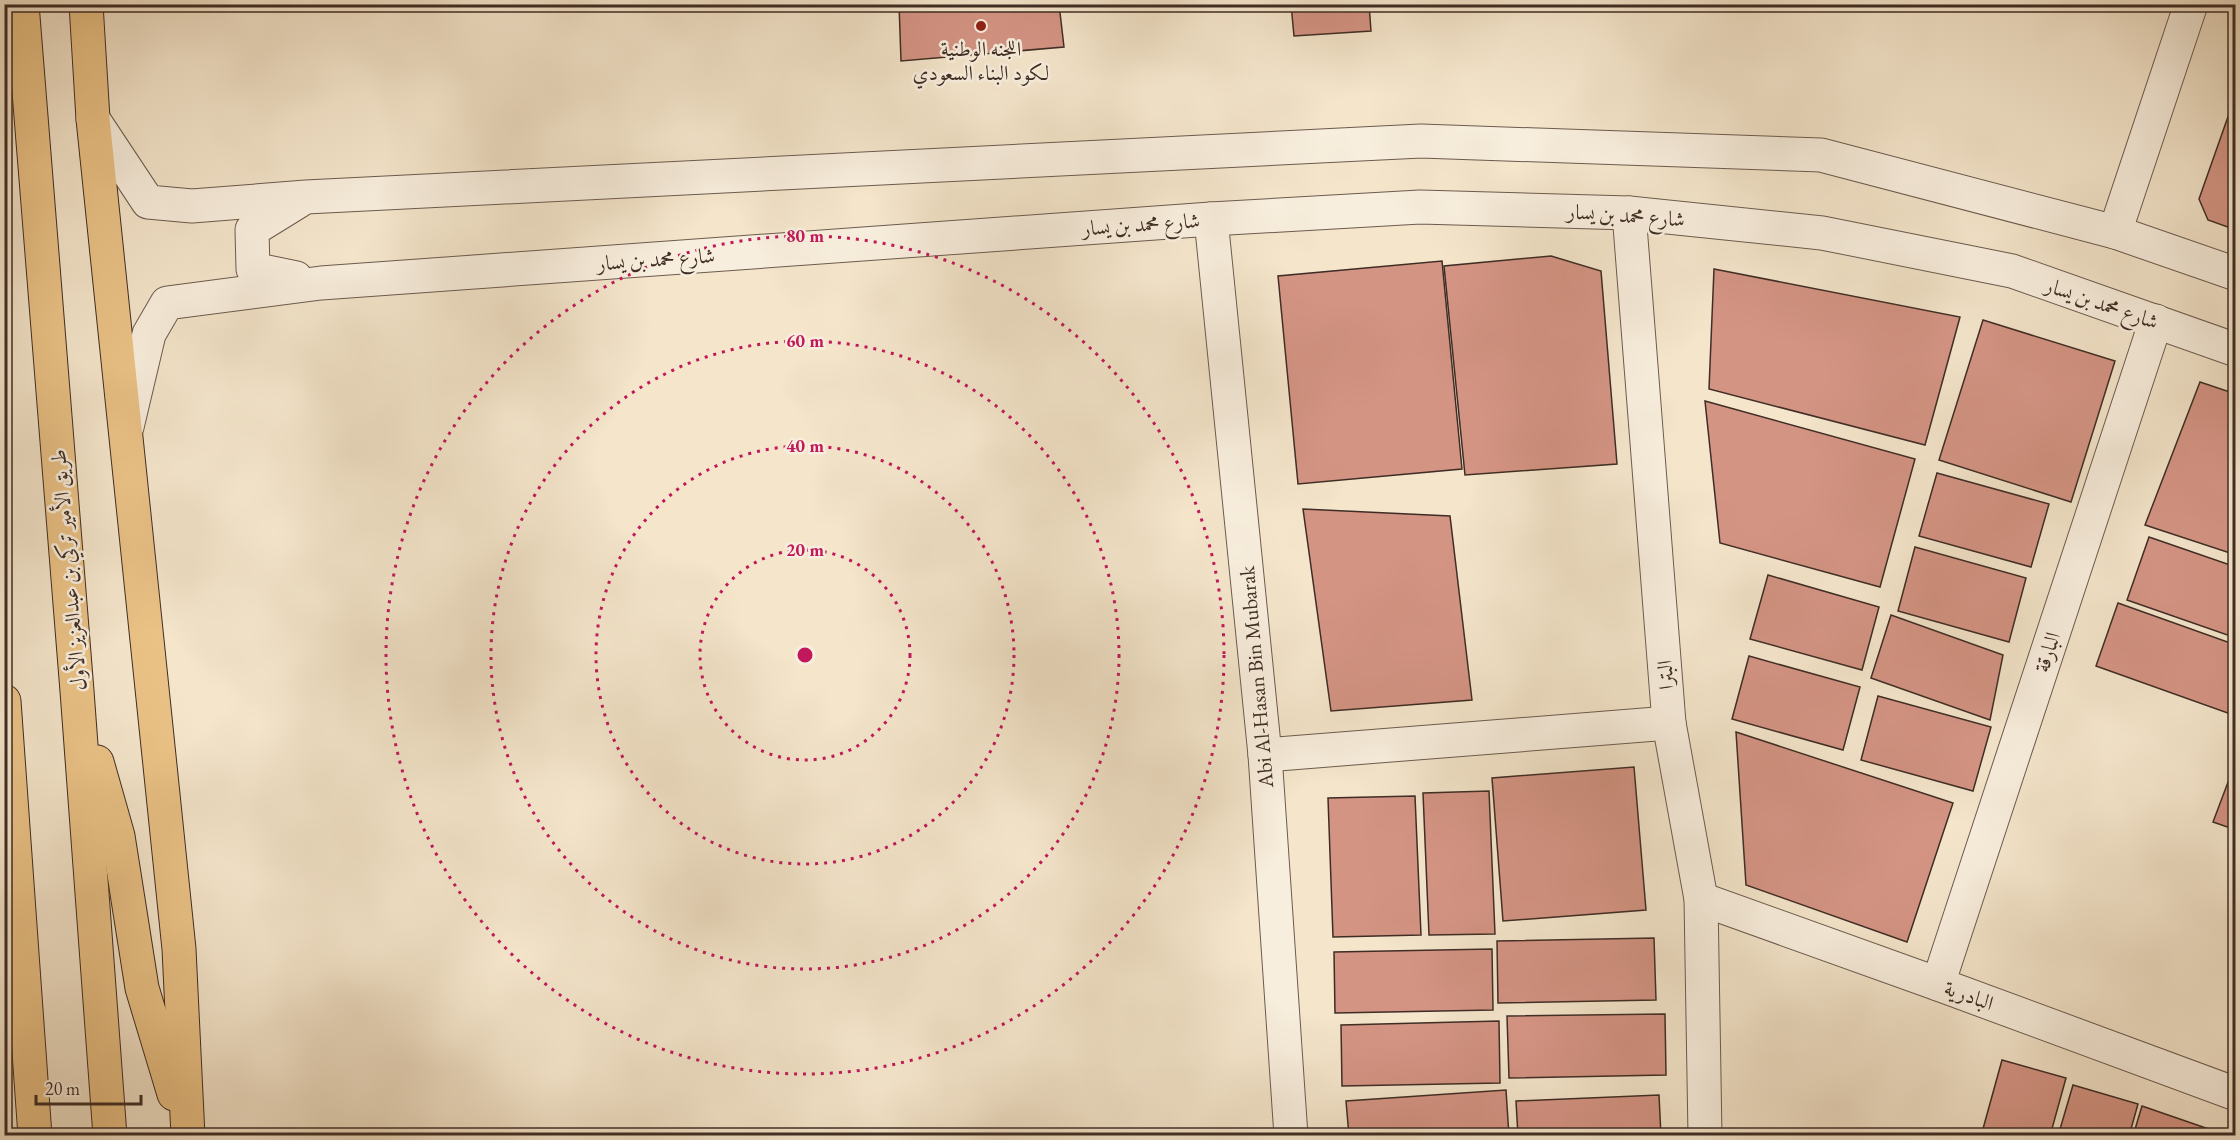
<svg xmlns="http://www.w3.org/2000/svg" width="2240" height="1140" viewBox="0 0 2240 1140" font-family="'EB Garamond',Amiri,serif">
	<rect width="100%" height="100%" fill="#f4e5cb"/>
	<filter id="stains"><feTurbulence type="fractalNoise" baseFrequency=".00333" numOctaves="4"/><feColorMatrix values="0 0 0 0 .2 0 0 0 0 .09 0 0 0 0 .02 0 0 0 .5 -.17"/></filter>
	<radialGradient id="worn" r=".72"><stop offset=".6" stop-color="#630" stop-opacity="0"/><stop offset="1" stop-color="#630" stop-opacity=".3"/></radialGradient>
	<!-- building -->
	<g fill="#d49484" stroke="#3f2d25" stroke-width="1.5">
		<path d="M899,4H1059L1064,47L901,61Z"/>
		<path d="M1291,4H1369L1371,31L1294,36Z"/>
		<path d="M2236,94V230L2208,220L2199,199Z"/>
		<path d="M1551,256L1601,271L1617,464L1465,475L1444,266Z"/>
		<path d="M1442,261L1462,469L1298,484L1278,276Z"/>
		<path d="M1714,269L1960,317L1925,445L1709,389Z"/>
		<path d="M1983,320L2115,361L2071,502L1939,460Z"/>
		<path d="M2200,382L2236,394V555L2145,525Z"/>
		<path d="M1705,401L1915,459L1880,587L1720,543Z"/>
		<path d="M1937,473L2049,504L2031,567L1919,536Z"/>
		<path d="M1303,509L1450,516L1472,700L1331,711Z"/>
		<path d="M2149,537L2236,567V638L2127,600Z"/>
		<path d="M1915,547L2026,578L2009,642L1898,611Z"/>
		<path d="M1768,575L1879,607L1862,670L1750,639Z"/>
		<path d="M2118,603L2236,645V716L2096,666Z"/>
		<path d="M1891,615L2003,655L1990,720L1871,678Z"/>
		<path d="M1749,656L1860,687L1843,750L1732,719Z"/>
		<path d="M1878,696L1991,727L1973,791L1861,760Z"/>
		<path d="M1736,732L1953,803L1907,942L1746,885Z"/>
		<path d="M2236,761V830L2213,822Z"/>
		<path d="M1634,767L1646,910L1503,921L1492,778Z"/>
		<path d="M1489,791L1495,934L1429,935L1423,793Z"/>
		<path d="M1415,796L1421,935L1333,937L1328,798Z"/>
		<path d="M1654,938L1656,1000L1498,1003L1497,941Z"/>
		<path d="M1492,949L1493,1010L1335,1013L1334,952Z"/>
		<path d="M1665,1014L1666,1075L1509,1078L1507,1016Z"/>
		<path d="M1499,1021L1500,1083L1342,1086L1341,1025Z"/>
		<path d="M2002,1060L2066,1078L2050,1136H1981Z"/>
		<path d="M2073,1085L2138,1104L2129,1136H2058Z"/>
		<path d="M1506,1090L1509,1136H1349L1346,1101Z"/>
		<path d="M1659,1095L1661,1136H1518L1516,1101Z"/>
		<path d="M2142,1106L2229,1136H2133Z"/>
	</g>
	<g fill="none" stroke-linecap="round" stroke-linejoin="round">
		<defs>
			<g id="minor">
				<path d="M93,119L148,202L192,206L306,197L1421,141L1821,155L2115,232L2236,274"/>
				<path d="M1629,213L1669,723L1701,899L1705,1136"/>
				<path d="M1211,219L1265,755L1291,1136"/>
				<path d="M2115,232L2191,4"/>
				<path d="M296,278L253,269L252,230L299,201"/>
				<path d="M127,427L149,334L167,303L321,283L1211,219L1420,207L1629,213L1822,233L2012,271L2236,350"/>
				<path d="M1265,755L1669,723"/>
				<path d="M1701,899L1938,984L2236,1094"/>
				<path d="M1938,984L2156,321"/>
			</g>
			<g id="major">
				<path d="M22,4L77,691L110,1136"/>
				<path d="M86,4L93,119L179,949L188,1136"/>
				<path d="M4,701L35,1136"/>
				<path d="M97,762L118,836L142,988L174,1094"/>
			</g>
		</defs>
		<!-- minor casing -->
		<use href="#minor" stroke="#6c5b4e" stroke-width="35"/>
		<!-- major casing -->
		<use href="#major" stroke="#3f2d25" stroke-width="35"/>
		<!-- minor -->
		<use href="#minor" stroke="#f8eedd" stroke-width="33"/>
		<!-- major -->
		<use href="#major" stroke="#eac286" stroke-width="33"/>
	</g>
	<!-- distance rings -->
	<g fill="none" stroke="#c2185b" stroke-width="3" stroke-dasharray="3 6">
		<circle cx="805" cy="655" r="105"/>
		<circle cx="805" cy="655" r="209"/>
		<circle cx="805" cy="655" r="314"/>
		<circle cx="805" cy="655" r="419"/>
	</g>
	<!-- markers -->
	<circle fill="#8f2418" stroke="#f8eedd" stroke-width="2" cx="981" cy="26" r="6"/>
	<g text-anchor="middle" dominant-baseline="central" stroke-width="5" stroke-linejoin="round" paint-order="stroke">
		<!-- poi labels -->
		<g font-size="21" fill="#3f2d25" stroke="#f8eedd">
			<text x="981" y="48">اللجنه الوطنية<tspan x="981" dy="24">لكود البناء السعودي</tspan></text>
		</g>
		<!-- street labels -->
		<g font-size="21" fill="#3f2d25" stroke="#f8eedd">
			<text transform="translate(1626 215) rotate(4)">شارع محمد بن يسار</text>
			<text transform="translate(1141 224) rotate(-4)">شارع محمد بن يسار</text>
			<text transform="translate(656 259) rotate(-4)">شارع محمد بن يسار</text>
			<text transform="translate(2102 303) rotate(19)">شارع محمد بن يسار</text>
			<text transform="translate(68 570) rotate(-95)">طريق الأمير تركي بن عبدالعزيز الأول</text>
			<text transform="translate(2047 652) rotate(-72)">البارقة</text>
			<text transform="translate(1665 675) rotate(-94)">البترا</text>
			<text transform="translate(1256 677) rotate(-95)">Abi Al-Hasan Bin Mubarak</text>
			<text transform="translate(1969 995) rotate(20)">البادرية</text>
		</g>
	</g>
	<circle cx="805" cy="655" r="9" fill="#c2185b" stroke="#f8eedd" stroke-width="3"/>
	<g font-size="18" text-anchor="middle" font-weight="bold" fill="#c2185b" stroke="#f8eedd" stroke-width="5" stroke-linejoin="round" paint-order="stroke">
		<text x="805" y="242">80 m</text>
		<text x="805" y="347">60 m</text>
		<text x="805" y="452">40 m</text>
		<text x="805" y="556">20 m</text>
	</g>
	<!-- margin -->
	<rect width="2240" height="1140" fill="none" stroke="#f4e5cb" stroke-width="24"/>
	<rect x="6" y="6" width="2228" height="1128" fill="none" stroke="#3f2d25" stroke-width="3"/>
	<rect x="12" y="12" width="2216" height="1116" fill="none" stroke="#3f2d25" stroke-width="1.5"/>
	<!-- scale -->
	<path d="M36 1095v9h105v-9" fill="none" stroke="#3f2d25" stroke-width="3"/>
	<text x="45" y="1095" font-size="18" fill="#3f2d25" stroke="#f8eedd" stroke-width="4.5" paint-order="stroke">20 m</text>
	<rect width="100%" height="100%" filter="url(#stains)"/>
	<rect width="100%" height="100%" fill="url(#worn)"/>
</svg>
